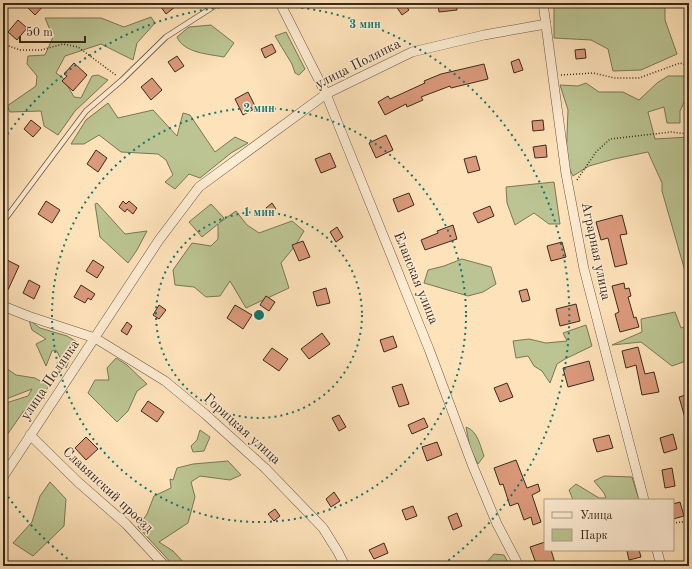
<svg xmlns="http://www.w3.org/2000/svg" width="692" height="569" viewBox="0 0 692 569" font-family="'Old Standard TT',serif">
	<rect width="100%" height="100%" fill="#fee2b9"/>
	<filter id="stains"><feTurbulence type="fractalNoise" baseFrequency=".005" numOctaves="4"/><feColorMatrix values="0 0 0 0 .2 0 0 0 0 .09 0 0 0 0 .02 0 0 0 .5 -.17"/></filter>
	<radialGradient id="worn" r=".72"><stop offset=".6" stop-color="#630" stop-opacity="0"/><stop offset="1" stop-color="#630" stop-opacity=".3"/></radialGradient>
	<!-- green -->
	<g fill="#bbc492" stroke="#7a7758">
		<path d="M554,3H665V20L677,54L641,70L613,71L608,49L591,40L554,38Z"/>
		<path d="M151,17L155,23L137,43L133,60L101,44L65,56L56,73L63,78L74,97L81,98L92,76L98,75L108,80L75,111L58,135L44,126L41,111L10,112L7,106L36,86L37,76L27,64L28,56L45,55L53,37L45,18H101L124,27Z"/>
		<path d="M211,25L234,43L224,57C208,54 184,53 177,37L189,27Z"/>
		<path d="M286,32L305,69L299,75L295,73L292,64L275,36Z"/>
		<path d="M668,76H685L688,94L680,111V123H667L664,107L648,112L655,139L689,137V173L684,176L689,183V285L662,191V183L648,152L614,159L589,166L573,176L566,161L568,110L560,85L578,86L586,83L599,92H623L639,100L657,83Z"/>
		<path d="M108,103L118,118L153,110L177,136L183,113L190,115L215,152L235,137L248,143L231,153L200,178L189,174L175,189L165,182L173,175L166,160L158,154L121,152L99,135L84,144H71L86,120Z"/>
		<path d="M554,182L560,224H549L534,213L515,225L507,203L506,187Z"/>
		<path d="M97,203L125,234L147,231L137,250L128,263L100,237L95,204Z"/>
		<path d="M211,204L224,218L219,223L236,211L247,225L259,233L292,221L304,231L295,246L281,263L289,288L246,308L230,281L220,296L206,297L194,287L175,285L173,270L192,243L211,246L218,239V224L202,237L189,222Z"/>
		<path d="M462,259L491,267L496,284L483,292L468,296L424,283L428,270L444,266Z"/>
		<path d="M675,312L681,328L689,325V360L672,366L641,342L612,345L642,332L641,319Z"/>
		<path d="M29,320L40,328L67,336L77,342L66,368L56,350L52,351L46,366L36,344L46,339L32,330Z"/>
		<path d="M586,325L592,346L565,359L557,364L550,383L542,371L534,366L528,356L516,358L513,341L529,339L546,343L567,341L563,333Z"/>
		<path d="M116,358L127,365L147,384L137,391L128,411L117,422L88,393L95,380H109L107,368Z"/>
		<path d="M3,366L16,375L35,378L49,386L41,398L23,412L7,435L3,445V404L28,396L32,389L6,399Z"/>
		<path d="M466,427C478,431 480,446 484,456L478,464L470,448Z"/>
		<path d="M200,430L210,437L204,451L193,452L191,446L197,440Z"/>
		<path d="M228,461L241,475L230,480L200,476L191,482L195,497L188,523L159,542L173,551L187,566H174L138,527L147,514L154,496L171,488L170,479L173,480L177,468L193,464Z"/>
		<path d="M604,476L632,477L639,500H573L569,490L576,484L599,498H606L604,493L594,481Z"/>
		<path d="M50,482L66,499L64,526L33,556L13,543L32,522L40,496Z"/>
		<path d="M494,554L504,555L510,566H484V565Z"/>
	</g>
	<!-- building -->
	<g fill="#db997b" stroke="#3a2a1d">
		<path d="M31,3H46L35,15L27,7Z"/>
		<path d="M158,3H180L166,14Z"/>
		<path d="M394,3H404L409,10L402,15Z"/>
		<path d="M438,3H457V10L439,12Z"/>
		<path d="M18,20L27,28L17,40L8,32Z"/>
		<path d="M272,44L276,52L265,58L261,49Z"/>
		<path d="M585,49L586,58L576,59L575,50Z"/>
		<path d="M177,56L184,66L175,72L168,62Z"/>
		<path d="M519,59L523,70L514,73L511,62Z"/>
		<path d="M74,63L87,75L73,91L62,81L67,76L64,74Z"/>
		<path d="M484,64L488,79L451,88L450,86L421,97L423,100L407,107L406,104L385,115L378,102L388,96L390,99L425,83L424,81L441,74Z"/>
		<path d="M152,78L162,90L151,100L141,87Z"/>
		<path d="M248,92L256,108L243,115L235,99Z"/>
		<path d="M31,120L41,128L33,137L24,129Z"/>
		<path d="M543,120L544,130L533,131L532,121Z"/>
		<path d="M386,135L393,150L376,158L369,143Z"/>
		<path d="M546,145L547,157L535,158L533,147Z"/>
		<path d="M96,150L107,158L98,172L87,164Z"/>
		<path d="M330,153L336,167L321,173L315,159Z"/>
		<path d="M476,156L480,170L468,173L464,159Z"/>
		<path d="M409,193L414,205L398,212L393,199Z"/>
		<path d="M46,201L60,210L52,223L38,214Z"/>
		<path d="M123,201L126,204L129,201L137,208L133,214L127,209L125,212L119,207Z"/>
		<path d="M272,203L276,209L270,214L266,208Z"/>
		<path d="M490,206L494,216L478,223L473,213Z"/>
		<path d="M622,215L627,234L620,235L627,264L615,267L608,238L601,240L596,222Z"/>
		<path d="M453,225L457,239L425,250L421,240L438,233L437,231Z"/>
		<path d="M337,227L343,237L336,242L330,232Z"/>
		<path d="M303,241L310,257L299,261L292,245Z"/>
		<path d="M562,242L566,257L551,261L547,246Z"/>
		<path d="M3,258L19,266L8,290L3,287Z"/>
		<path d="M93,260L104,267L97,278L86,271Z"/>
		<path d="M29,280L40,286L34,299L23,293Z"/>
		<path d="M624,283L625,289L629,288L631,296L628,297L634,318L636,317L639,327L620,332L615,314L619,312L612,286Z"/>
		<path d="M81,285L95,294L91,300L88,298L85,303L74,297Z"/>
		<path d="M326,288L330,303L317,306L313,292Z"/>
		<path d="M527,289L530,300L522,302L519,291Z"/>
		<path d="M266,296L275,302L269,311L260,305Z"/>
		<path d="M576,304L580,321L560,326L556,309Z"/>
		<path d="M159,305L166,310L159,319L153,315Z"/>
		<path d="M235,305L252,315L243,329L227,318Z"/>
		<path d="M127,322L132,326L127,335L121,331Z"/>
		<path d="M322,333L330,344L309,359L301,349Z"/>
		<path d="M393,336L397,347L384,352L380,340Z"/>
		<path d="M638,347L645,374L654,372L659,392L642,395L636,365L626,368L622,351Z"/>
		<path d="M272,348L288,359L279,371L263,360Z"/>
		<path d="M589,361L594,380L568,387L563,368Z"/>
		<path d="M507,383L513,397L500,402L494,388Z"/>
		<path d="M402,384L409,404L399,407L392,387Z"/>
		<path d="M689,394V424L687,425L679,397Z"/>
		<path d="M148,401L164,412L157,422L141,411Z"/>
		<path d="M339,415L346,427L339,431L332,418Z"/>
		<path d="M424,418L428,427L412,434L408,425Z"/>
		<path d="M673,434L677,449L664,453L660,438Z"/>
		<path d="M609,435L613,448L597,452L593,439Z"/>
		<path d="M86,437L98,449L86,460L75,448Z"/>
		<path d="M437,442L442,455L427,461L422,447Z"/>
		<path d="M516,460L527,488L538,484L540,491L532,495L541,522L533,525L531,517L524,520L518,503L510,506L503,484L500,485L494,468Z"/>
		<path d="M672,468L675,486L665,488L662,470Z"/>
		<path d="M334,492L340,501L331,507L326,499Z"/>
		<path d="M680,502L684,516L673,519V504Z"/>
		<path d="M413,506L417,516L406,520L402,510Z"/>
		<path d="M275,509L280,516L274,521L268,514Z"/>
		<path d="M457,513L462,526L453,530L448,517Z"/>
		<path d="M545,542V550H551L555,563L545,566H537L530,547Z"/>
		<path d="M384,543L388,553L374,559L369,550Z"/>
		<path d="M631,550H639L641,557L629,560L627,551Z"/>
	</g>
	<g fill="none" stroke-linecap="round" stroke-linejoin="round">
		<defs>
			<path id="service" d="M3,222L86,111L122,80L166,37L219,3"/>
			<g id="minor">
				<path d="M280,3L326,94L429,349L472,464L497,524L519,566"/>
				<path d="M543,3L566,174L584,269L644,500"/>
				<path d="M3,306L28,316L95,338L165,381L205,414L265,468L323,528L338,552L345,566"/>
				<path d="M30,435L78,482L126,524L165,566"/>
				<path d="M3,477L159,240L199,187L326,94L412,52L484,35L546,24"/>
				<path d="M657,550L661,566"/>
			</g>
		</defs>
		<!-- service casing -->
		<use href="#service" stroke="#6b5844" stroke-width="6"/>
		<!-- minor casing -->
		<use href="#minor" stroke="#6b5844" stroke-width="10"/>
		<!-- path -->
		<g stroke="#3a2a1d" stroke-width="1.5" stroke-dasharray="1 2" stroke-linecap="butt">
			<path d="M684,3L689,40"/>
			<path d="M3,44L20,50H41L63,44L78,47L117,76"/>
			<path d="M561,75L593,73L615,78H639L680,63L689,66"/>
			<path d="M577,180L596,152L610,139L671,132L689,134"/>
			<path d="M673,523L682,522L689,519"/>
		</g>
		<!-- service -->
		<use href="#service" stroke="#feecd2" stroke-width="4.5"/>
		<!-- minor -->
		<use href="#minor" stroke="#feecd2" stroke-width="9"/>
	</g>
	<!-- distance rings -->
	<g fill="none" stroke="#0f766e" stroke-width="2" stroke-dasharray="2 4">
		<circle cx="259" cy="315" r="103"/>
		<circle cx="259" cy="315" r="207"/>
		<path d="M77 566A310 310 0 0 1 4 491M4 139A310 310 0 1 1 441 566"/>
	</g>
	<g text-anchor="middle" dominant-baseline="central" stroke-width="3" stroke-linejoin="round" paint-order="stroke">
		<!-- street labels -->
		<g font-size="14" fill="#3a2a1d" stroke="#feecd2">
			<text transform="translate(358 64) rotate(-27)">улица Полянка</text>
			<text transform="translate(596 251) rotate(78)">Аграрная улица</text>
			<text transform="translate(416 278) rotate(68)">Еланская улица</text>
			<text transform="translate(50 380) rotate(-56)">улица Полянка</text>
			<text transform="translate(242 429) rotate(42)">Горицкая улица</text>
			<text transform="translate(108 490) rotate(43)">Славянский проезд</text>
		</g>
	</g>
	<circle cx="259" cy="315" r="6" fill="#0f766e" stroke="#feecd2" stroke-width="2"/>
	<g font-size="12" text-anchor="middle" font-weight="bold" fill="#0f766e" stroke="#feecd2" stroke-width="3" stroke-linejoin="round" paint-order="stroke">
		<text x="365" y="28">3 мин</text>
		<text x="259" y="112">2 мин</text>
		<text x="259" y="216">1 мин</text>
	</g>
	<!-- margin -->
	<rect width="692" height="569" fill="none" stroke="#fee2b9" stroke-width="16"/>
	<rect x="4" y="4" width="684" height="561" fill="none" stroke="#3a2a1d" stroke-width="2"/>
	<rect x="8" y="8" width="676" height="553" fill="none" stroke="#3a2a1d"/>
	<!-- legend -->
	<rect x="544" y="499" width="130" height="52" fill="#feecd2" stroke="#b09e8a"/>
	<rect x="552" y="512" width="20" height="6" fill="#feecd2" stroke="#b09e8a"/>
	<text x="580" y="519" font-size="12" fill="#3a2a1d">Улица</text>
	<rect x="552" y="529" width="20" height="12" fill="#bbc492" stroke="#b09e8a"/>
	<text x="580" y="539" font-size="12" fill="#3a2a1d">Парк</text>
	<!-- scale -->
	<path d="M20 36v6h65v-6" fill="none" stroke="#3a2a1d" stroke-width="2"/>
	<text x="26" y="36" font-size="12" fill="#3a2a1d" stroke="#feecd2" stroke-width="3" paint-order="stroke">50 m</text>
	<rect width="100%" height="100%" filter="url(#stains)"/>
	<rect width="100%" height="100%" fill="url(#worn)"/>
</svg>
